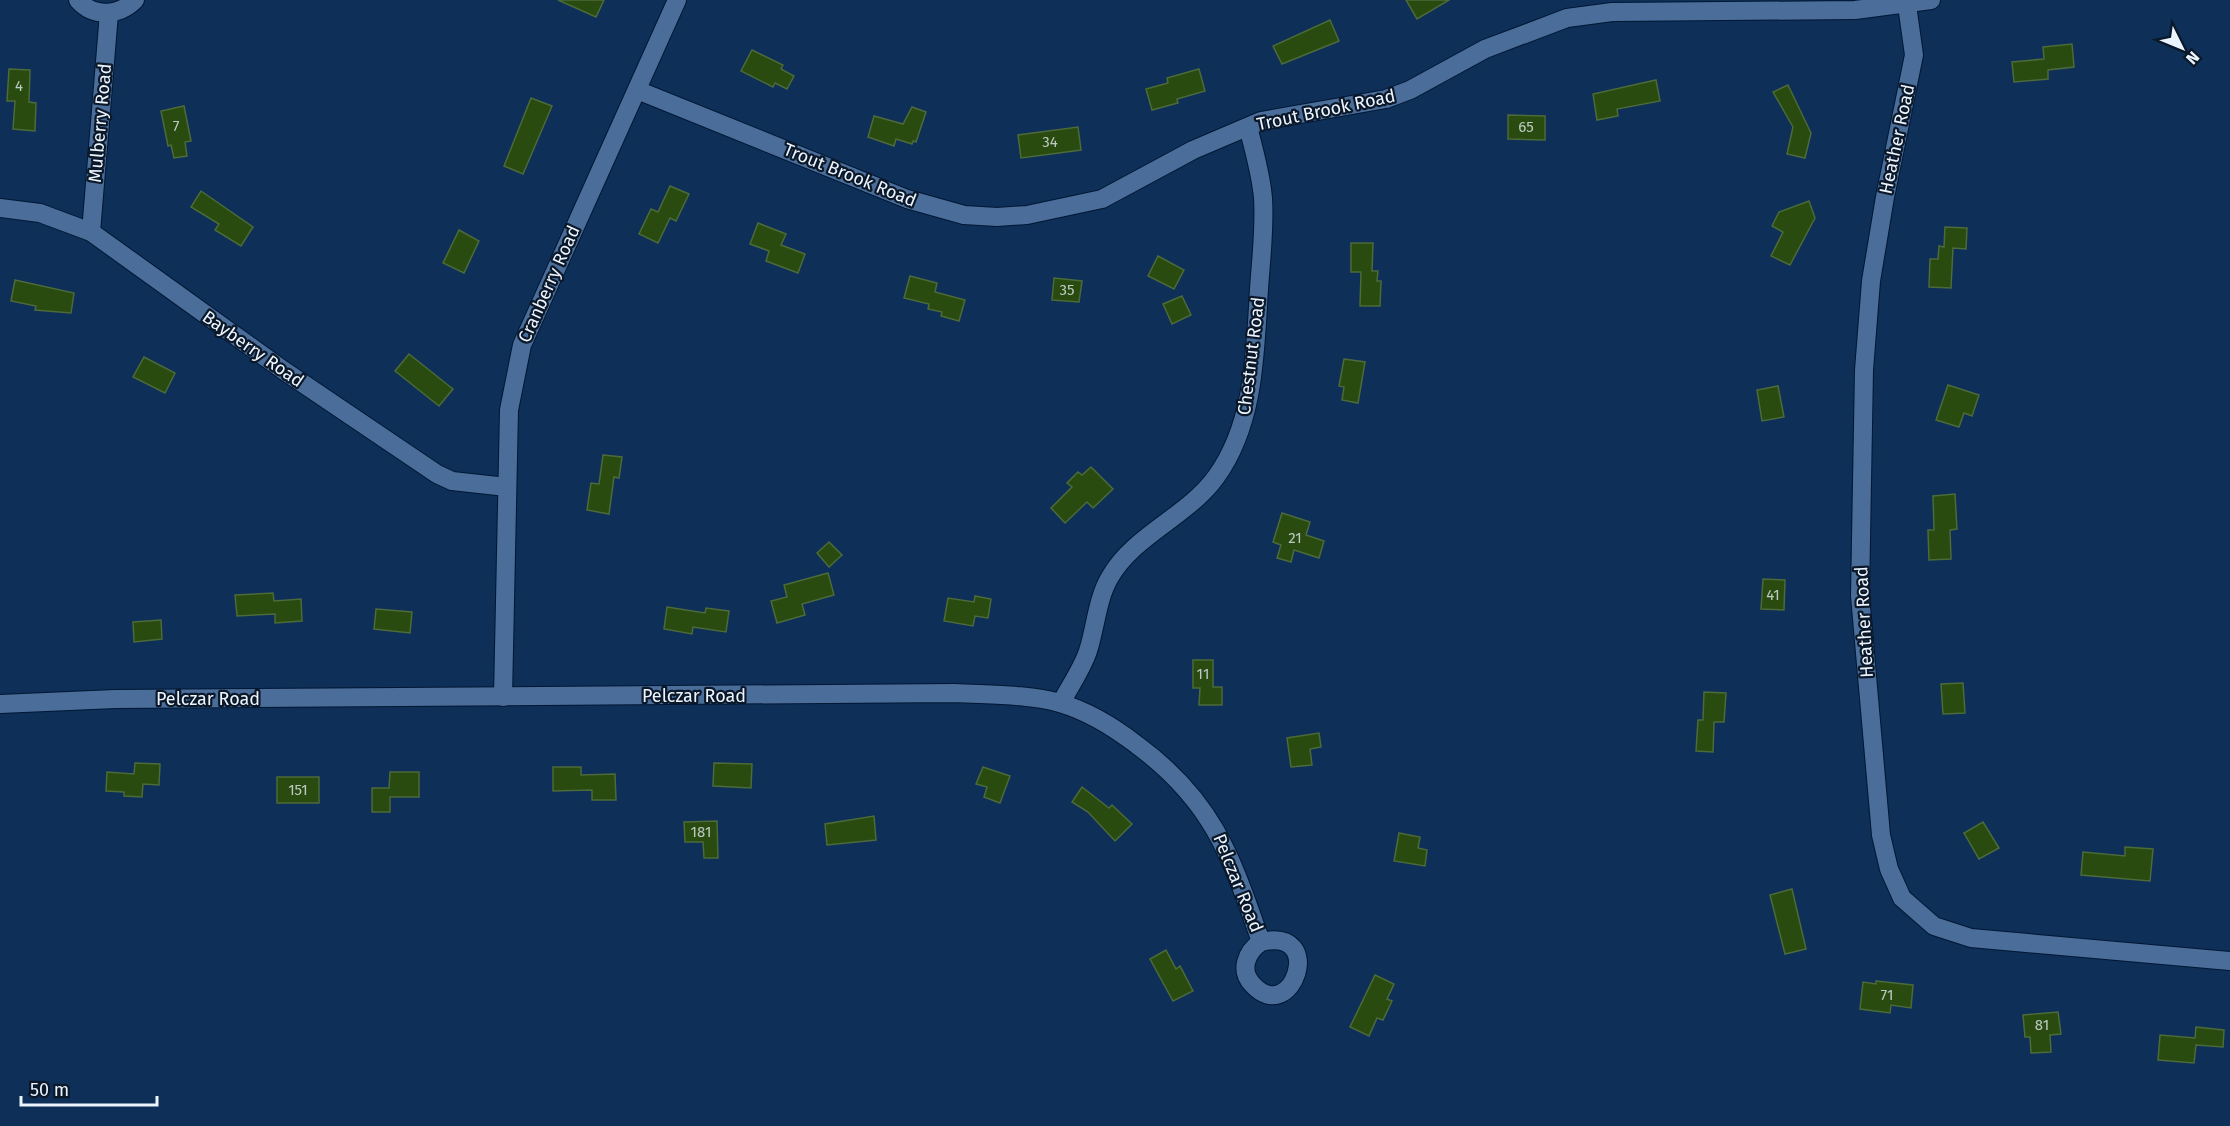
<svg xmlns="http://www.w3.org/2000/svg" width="2230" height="1126" viewBox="0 0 2230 1126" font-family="'Fira Sans',sans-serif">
	<rect width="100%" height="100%" fill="#0e2f57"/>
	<!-- building -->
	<g fill="#294b10" stroke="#4c6a3a" stroke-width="1.5">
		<path d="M558,0H604L596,17Z"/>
		<path d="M1406,0H1449L1417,19Z"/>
		<path d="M1330,20L1339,41L1282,64L1273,46Z"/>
		<path d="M2072,44L2074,67L2048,70V79L2014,82L2012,62L2044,59L2043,47Z"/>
		<path d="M752,50L783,65L781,69L794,76L787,89L775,83L773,87L741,71Z"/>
		<path d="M9,69L30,70L29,102L36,103L35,131L13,129L15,101H7Z"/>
		<path d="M1199,69L1205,91L1177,99L1178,103L1152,110L1146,89L1168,83L1167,78Z"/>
		<path d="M1656,80L1660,101L1617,109L1618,116L1597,120L1593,94Z"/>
		<path d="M1788,85L1811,133L1805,158L1787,154L1793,127L1773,92Z"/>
		<path d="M531,98L552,106L523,174L504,166Z"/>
		<path d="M184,106L191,141L185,142L187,156L174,158L171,145L168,146L161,111Z"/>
		<path d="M912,107L926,112L916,142L913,141L912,144L896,139L894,146L868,137L874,116L903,124Z"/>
		<path d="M1508,115L1545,116V140L1508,139Z"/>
		<path d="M1078,127L1081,150L1021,158L1018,135Z"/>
		<path d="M670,186L689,194L676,221L670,218L658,243L639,234L651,209L658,212Z"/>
		<path d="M201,191L253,227L241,246L215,230L219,224L191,207Z"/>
		<path d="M1809,201L1815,218L1790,265L1771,256L1783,232L1772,226L1779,212Z"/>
		<path d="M758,223L786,234L781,245L805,254L798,273L766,261L769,251L750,244Z"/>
		<path d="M1945,227L1967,228L1966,249L1953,248L1951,288L1929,287L1930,259H1938L1939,246L1944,247Z"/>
		<path d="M459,230L479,241L464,273L443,263Z"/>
		<path d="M1351,243H1373L1372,271H1378L1377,281H1381L1380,306H1360L1361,272H1351Z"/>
		<path d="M1158,256L1184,270L1174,289L1148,276Z"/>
		<path d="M910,276L937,283L935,292L965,300L959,321L941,316L942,312L928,309L929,304L904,298Z"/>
		<path d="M1054,278L1082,281L1079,302L1052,300Z"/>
		<path d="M15,280L74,293L71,313L35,310L36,306L11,301Z"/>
		<path d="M1182,296L1191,315L1172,324L1163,304Z"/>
		<path d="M409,354L453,389L439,406L395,371Z"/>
		<path d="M144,357L175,373L165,393L133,377Z"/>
		<path d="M1344,359L1365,362L1358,403L1342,400L1344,387L1339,386Z"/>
		<path d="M1948,385L1979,395L1972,416L1964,413L1959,427L1936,420Z"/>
		<path d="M1778,386L1784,417L1762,421L1757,390Z"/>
		<path d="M603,455L622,457L619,478L614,477L609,514L587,510L591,483L599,484Z"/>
		<path d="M1091,467L1113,489L1093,508L1087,502L1065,523L1051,508L1072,487L1067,483L1078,472L1082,475Z"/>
		<path d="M1955,494L1957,529L1950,530L1951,559L1929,560L1928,530H1934L1933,496Z"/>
		<path d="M1282,513L1310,522L1306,535L1324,541L1319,558L1294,550L1291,562L1277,558L1281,545L1273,542Z"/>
		<path d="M829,542L842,555L829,567L817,553Z"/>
		<path d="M828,573L834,595L802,604L805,615L777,623L771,601L787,597L784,585Z"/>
		<path d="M1763,579L1785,580L1784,610L1761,609Z"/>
		<path d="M273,593L274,601L301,599L302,621L275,623V614L237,616L235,595Z"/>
		<path d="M975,596L991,599L988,618L975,616L973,626L944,621L948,598L974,602Z"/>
		<path d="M667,607L705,613L706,608L729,611L726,632L693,627L692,634L664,629Z"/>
		<path d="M376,609L412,612L410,633L374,629Z"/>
		<path d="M161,620L162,639L134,642L133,622Z"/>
		<path d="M1193,660H1213V687H1222V705H1199L1200,688H1193Z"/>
		<path d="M1963,683L1965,713L1943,714L1941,684Z"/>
		<path d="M1704,692L1726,693L1724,722H1714L1713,752L1696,751L1698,720H1703Z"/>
		<path d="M1319,733L1321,747L1310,749L1312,765L1291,767L1287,738Z"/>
		<path d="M135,763L160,764L159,785L143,784L142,797L124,796V792L106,791L107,772L134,774Z"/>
		<path d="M714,763L752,764L751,788L713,786Z"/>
		<path d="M553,767H581V775L615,774L616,800H592V790L553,791Z"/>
		<path d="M983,767L1010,776L1000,803L984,797L987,787L976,784Z"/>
		<path d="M390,772H419V797H390V812H372V788H389Z"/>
		<rect x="277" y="777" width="42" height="26"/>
		<path d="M1082,787L1109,808L1112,805L1132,824L1115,841L1088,812L1072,802Z"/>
		<path d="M874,816L876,840L827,845L825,824Z"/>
		<path d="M717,821L718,858H704L703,842H685L684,822Z"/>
		<path d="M1983,822L1999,848L1979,859L1964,833Z"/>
		<path d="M1399,833L1420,837L1418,848L1427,850L1425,866L1394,861Z"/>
		<path d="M2125,847L2153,849L2150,881L2081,875L2083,852L2125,856Z"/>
		<path d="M1792,889L1806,949L1785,954L1770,895Z"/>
		<path d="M1166,950L1176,969L1180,966L1193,991L1173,1001L1150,959Z"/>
		<path d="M1375,975L1394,984L1387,999L1392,1001L1383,1020L1377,1018L1369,1036L1350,1027Z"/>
		<path d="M1876,981L1913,985L1911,1008L1891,1005L1890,1013L1860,1009L1863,982L1876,984Z"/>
		<path d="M2058,1012L2061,1034L2050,1035L2051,1052L2031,1053L2030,1037H2025L2023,1015Z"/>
		<path d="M2196,1027L2224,1030L2223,1047L2196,1045L2194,1063L2158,1060L2160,1035L2195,1038Z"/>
	</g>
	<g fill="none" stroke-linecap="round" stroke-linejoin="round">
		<defs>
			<g id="minor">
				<path d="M78,0C94,18 119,16 135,0"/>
				<path d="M1907,5L1914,55L1885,197L1871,281L1864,370L1860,596L1881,835L1889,869L1902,898L1934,926L1971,938L2230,961"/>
				<path d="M637,90L907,199L964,215L997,217L1027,215L1102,199L1193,150L1261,121L1386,99L1410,90L1485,49L1567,18L1612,12L1855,10L1931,0"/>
				<path d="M0,208L40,213L91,232L283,370L437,474L452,481L507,487"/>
				<path d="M91,232L109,13"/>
				<path d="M503,697L509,410L522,345L677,0"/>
				<path d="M1061,703C1070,686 1082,669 1088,651C1096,626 1097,599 1110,577C1134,535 1188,516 1216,477C1255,423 1255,353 1259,289C1261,259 1265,228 1263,198C1261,174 1254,150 1248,127"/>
				<path d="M0,704L115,699L955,693C990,695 1027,694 1060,703C1087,711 1115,728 1137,745C1213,801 1231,856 1261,942C1327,926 1292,1027 1253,985C1239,971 1246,952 1261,942"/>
			</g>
		</defs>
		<!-- minor casing -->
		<use href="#minor" stroke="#011734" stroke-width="20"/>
		<!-- minor -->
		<use href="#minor" stroke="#4a6d99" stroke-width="18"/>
	</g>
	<g text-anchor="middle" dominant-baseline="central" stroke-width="4.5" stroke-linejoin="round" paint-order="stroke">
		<!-- number labels -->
		<g font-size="15" fill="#bbcac2">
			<text x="19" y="86">4</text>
			<text x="176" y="126">7</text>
			<text x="1526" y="127">65</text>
			<text x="1050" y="142">34</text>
			<text x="1067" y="290">35</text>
			<text x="1295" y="538">21</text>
			<text x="1773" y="595">41</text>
			<text x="1203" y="674">11</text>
			<text x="298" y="790">151</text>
			<text x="701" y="832">181</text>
			<text x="1887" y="995">71</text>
			<text x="2042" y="1025">81</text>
		</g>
		<!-- street labels -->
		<g font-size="18" fill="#ecf4fe" stroke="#0a1829">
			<text transform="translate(1326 110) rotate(-12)">Trout Brook Road</text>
			<text transform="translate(100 123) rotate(-85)">Mulberry Road</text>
			<text transform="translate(1897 139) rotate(-78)">Heather Road</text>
			<text transform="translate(850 175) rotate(22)">Trout Brook Road</text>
			<text transform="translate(549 284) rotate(-66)">Cranberry Road</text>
			<text transform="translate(253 349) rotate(35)">Bayberry Road</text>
			<text transform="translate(1251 356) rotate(-83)">Chestnut Road</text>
			<text transform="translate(1864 622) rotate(-93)">Heather Road</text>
			<text x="694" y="696">Pelczar Road</text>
			<text x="208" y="699">Pelczar Road</text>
			<text transform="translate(1238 883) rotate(68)">Pelczar Road</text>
		</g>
	</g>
	<!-- north arrow -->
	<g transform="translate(2182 48) rotate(133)" stroke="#0a1829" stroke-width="4.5" paint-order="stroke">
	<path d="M0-4.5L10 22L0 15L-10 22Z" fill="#ecf4fe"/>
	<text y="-9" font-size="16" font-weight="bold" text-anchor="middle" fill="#ecf4fe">N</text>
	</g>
	<!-- scale -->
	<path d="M21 1096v9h136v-9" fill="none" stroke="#ecf4fe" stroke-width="3"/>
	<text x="30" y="1096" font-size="18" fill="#ecf4fe" stroke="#0a1829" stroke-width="4.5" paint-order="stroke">50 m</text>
</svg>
